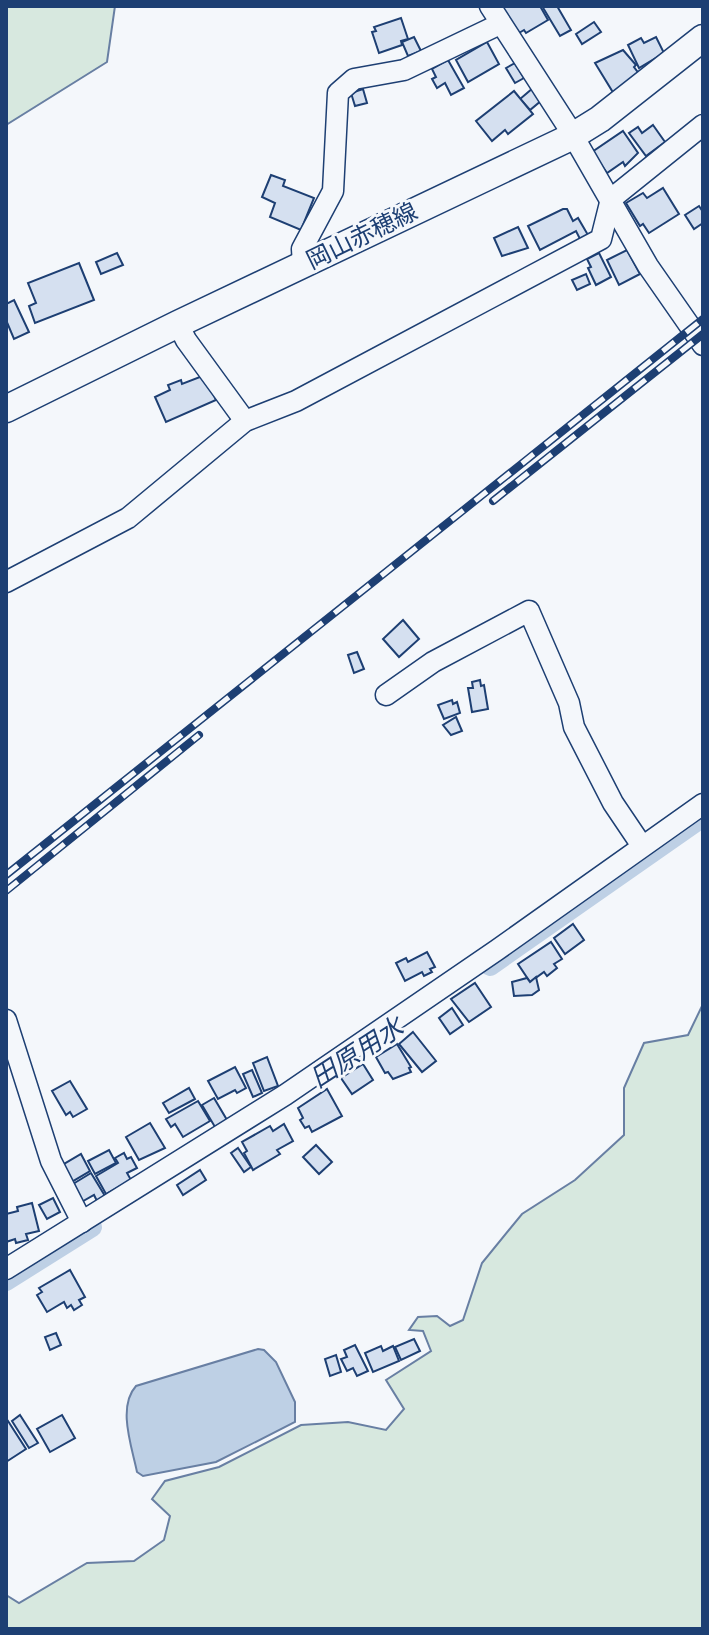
<svg xmlns="http://www.w3.org/2000/svg" width="709" height="1635" viewBox="0 0 709 1635" font-family="Rubik,'Noto Sans JP',sans-serif">
	<rect width="100%" height="100%" fill="#f4f7fb"/>
	<!-- green -->
	<g fill="#d7e8df" stroke="#687fa3" stroke-width="2">
		<path d="M6,6H115L107,62L6,125Z"/>
		<path d="M703,1004V1629H6V1595L19,1603L87,1563L134,1561L164,1540L170,1516L152,1499L165,1481L219,1467L301,1425L348,1422L386,1430L404,1409L386,1380L431,1351L423,1331L409,1330L418,1317L437,1316L450,1326L463,1320L482,1263L522,1214L575,1180L624,1135V1088L644,1043L688,1035Z"/>
	</g>
	<!-- water -->
	<path fill="#bed0e5" stroke="#687fa3" stroke-width="2" d="M258,1349L264,1350L276,1362L295,1402V1422L216,1462L143,1476L137,1472C132,1447 117,1407 136,1386Z"/>
	<g fill="none" stroke-linecap="round" stroke-linejoin="round">
		<!-- canal -->
		<g stroke="#bed0e5" stroke-width="20">
			<path d="M490,966L703,817"/>
			<path d="M6,1281L92,1227"/>
		</g>
	</g>
	<!-- building -->
	<g fill="#d5e0f0" stroke="#1d3f73" stroke-width="2">
		<path d="M504,6H540L548,20L526,33L524,30L514,36L498,10Z"/>
		<path d="M542,6H557L571,30L560,36Z"/>
		<path d="M401,18L408,39L401,41L402,45L379,53L372,32L376,31L374,27Z"/>
		<path d="M594,22L601,32L582,44L576,34Z"/>
		<path d="M414,37L421,51L408,56L402,42Z"/>
		<path d="M656,37L664,53L639,68L628,45L641,38L644,43Z"/>
		<path d="M487,42L499,64L468,82L456,60Z"/>
		<path d="M623,50L636,65L634,67L640,75L614,94L595,63Z"/>
		<path d="M448,60L464,88L451,95L445,83L437,88L432,79L436,77L432,69Z"/>
		<path d="M515,63L524,78L515,83L506,68Z"/>
		<path d="M533,88L542,100L530,110L520,99Z"/>
		<path d="M363,89L367,103L355,106L351,93Z"/>
		<path d="M514,91L533,114L508,134L505,130L492,141L476,121Z"/>
		<path d="M653,125L665,142L646,156L629,133L638,127L642,133Z"/>
		<path d="M623,131L638,153L625,166L623,162L607,173L592,152Z"/>
		<path d="M271,175L285,180L283,186L314,198L301,230L270,217L275,203L262,197Z"/>
		<path d="M663,188L679,214L649,233L643,224L640,226L626,203L643,193L647,198Z"/>
		<path d="M699,206L703,212V223L694,229L685,215Z"/>
		<path d="M563,209H567L573,221L578,218L588,235L580,239L576,231L540,250L528,226Z"/>
		<path d="M518,227L528,248L502,256L494,238Z"/>
		<path d="M627,250L640,274L619,285L607,260Z"/>
		<path d="M117,253L123,265L101,274L96,262Z"/>
		<path d="M599,253L611,277L596,285L588,268L591,267L587,259Z"/>
		<path d="M79,263L94,300L35,323L29,306L36,303L28,283Z"/>
		<path d="M586,274L590,284L577,290L572,280Z"/>
		<path d="M14,300L29,332L14,339L6,320V304Z"/>
		<path d="M205,375L216,400L166,422L155,397L170,390L168,385L181,380L182,384Z"/>
		<path d="M403,620L419,639L399,657L383,639Z"/>
		<path d="M357,652L364,669L354,673L348,655Z"/>
		<path d="M480,680L481,686L484,685L488,709L472,712L468,688H473L472,682Z"/>
		<path d="M452,700L453,704L457,702L460,713L444,719L438,705Z"/>
		<path d="M456,717L462,731L451,735L443,725Z"/>
		<path d="M573,924L584,940L565,954L554,938Z"/>
		<path d="M551,942L562,959L554,964L557,968L547,976L544,972L530,982L518,964Z"/>
		<path d="M427,952L435,967L430,969L432,972L424,976L422,972L405,981L396,963L406,958L408,962Z"/>
		<path d="M536,977L539,990L532,995L514,996L512,982L527,978L530,982Z"/>
		<path d="M475,983L491,1007L469,1022L451,999Z"/>
		<path d="M452,1008L463,1025L450,1034L439,1018Z"/>
		<path d="M413,1032L436,1061L422,1072L399,1044Z"/>
		<path d="M397,1044L411,1067L409,1068L411,1072L393,1079L388,1072L385,1073L376,1057Z"/>
		<path d="M267,1057L278,1086L264,1091L253,1063Z"/>
		<path d="M363,1064L373,1080L352,1094L341,1078Z"/>
		<path d="M235,1067L246,1088L237,1093L235,1090L218,1099L208,1081Z"/>
		<path d="M252,1070L262,1093L253,1097L243,1074Z"/>
		<path d="M70,1081L87,1109L73,1117L70,1112L66,1115L52,1091Z"/>
		<path d="M189,1088L195,1099L169,1113L163,1103Z"/>
		<path d="M327,1089L342,1116L312,1132L309,1126L305,1128L300,1120L303,1118L298,1108Z"/>
		<path d="M214,1098L227,1120L215,1127L202,1105Z"/>
		<path d="M198,1101L210,1121L183,1137L175,1124L171,1127L166,1119Z"/>
		<path d="M150,1123L165,1148L139,1160L126,1137Z"/>
		<path d="M284,1124L293,1141L277,1150L280,1154L253,1170L244,1153L247,1151L242,1142L270,1126L273,1131Z"/>
		<path d="M316,1145L332,1162L319,1174L303,1157Z"/>
		<path d="M238,1148L251,1167L244,1172L231,1153Z"/>
		<path d="M109,1150L116,1163L95,1174L88,1161Z"/>
		<path d="M124,1153L127,1159L131,1157L137,1168L127,1173L131,1180L106,1194L96,1176L118,1163L115,1158Z"/>
		<path d="M81,1154L90,1171L68,1184L59,1167Z"/>
		<path d="M200,1170L206,1180L183,1195L177,1185Z"/>
		<path d="M91,1173L105,1196L97,1201L94,1195L78,1204L68,1187Z"/>
		<path d="M53,1198L60,1212L47,1219L39,1205Z"/>
		<path d="M32,1203L39,1231L26,1234L28,1240L16,1243L15,1239L6,1242V1214L18,1211L17,1207Z"/>
		<path d="M70,1270L85,1297L79,1300L82,1305L74,1310L71,1305L67,1308L64,1302L47,1312L37,1295L42,1292L39,1288Z"/>
		<path d="M56,1333L61,1345L50,1350L45,1337Z"/>
		<path d="M414,1339L420,1351L401,1360L395,1347Z"/>
		<path d="M355,1345L368,1371L357,1376L353,1368L347,1371L341,1359L347,1357L344,1350Z"/>
		<path d="M381,1346L383,1351L393,1346L399,1361L373,1372L365,1353Z"/>
		<path d="M336,1355L341,1372L330,1376L325,1359Z"/>
		<path d="M20,1415L38,1443L29,1448L12,1421Z"/>
		<path d="M62,1415L75,1438L50,1452L37,1429Z"/>
		<path d="M8,1421L26,1449L6,1462V1423Z"/>
	</g>
	<g fill="none" stroke-linecap="round" stroke-linejoin="round">
		<defs>
			<g id="minor">
				<path d="M490,6L568,127L648,266L703,345"/>
				<path d="M303,264L302,249L333,191L338,93L354,79L404,70L500,24"/>
				<path d="M178,324L186,340L245,421"/>
				<path d="M6,582L128,518L245,421L296,401L601,239L611,199L703,125"/>
				<path d="M386,695L433,662L529,611L569,703L574,727L613,803L642,846"/>
				<path d="M6,1020L51,1161L82,1222"/>
				<path d="M6,1269L285,1095L497,950L703,804"/>
			</g>
			<path id="major" d="M6,409L178,324L571,137L600,119L703,38"/>
		</defs>
		<!-- minor casing -->
		<use href="#minor" stroke="#1d3f73" stroke-width="23"/>
		<!-- major casing -->
		<use href="#major" stroke="#1d3f73" stroke-width="29"/>
		<!-- minor -->
		<use href="#minor" stroke="#f4f7fb" stroke-width="20"/>
		<!-- major -->
		<use href="#major" stroke="#f4f7fb" stroke-width="26"/>
		<defs>
			<g id="rail">
				<path d="M493,501L703,334"/>
				<path d="M6,875L703,319"/>
				<path d="M6,891L199,735"/>
			</g>
		</defs>
		<!-- rail casing -->
		<use href="#rail" stroke="#1d3f73" stroke-width="8"/>
		<!-- rail -->
		<use href="#rail" stroke="#f4f7fb" stroke-width="5" stroke-dasharray="15" stroke-linecap="butt"/>
	</g>
	<g text-anchor="middle" dominant-baseline="central" stroke-width="6" stroke-linejoin="round" paint-order="stroke">
		<!-- street labels -->
		<g font-size="24" fill="#1d3f73" stroke="#f4f7fb">
			<text transform="translate(362 236) rotate(-26)">岡山赤穂線</text>
		</g>
		<!-- water labels -->
		<g font-size="26" font-style="italic" fill="#1d3f73" stroke="#f4f7fb">
			<text transform="translate(357 1053) rotate(-33)">田原用水</text>
		</g>
	</g>
	<!-- border -->
	<rect width="709" height="1635" fill="none" stroke="#1d3f73" stroke-width="16"/>
</svg>
